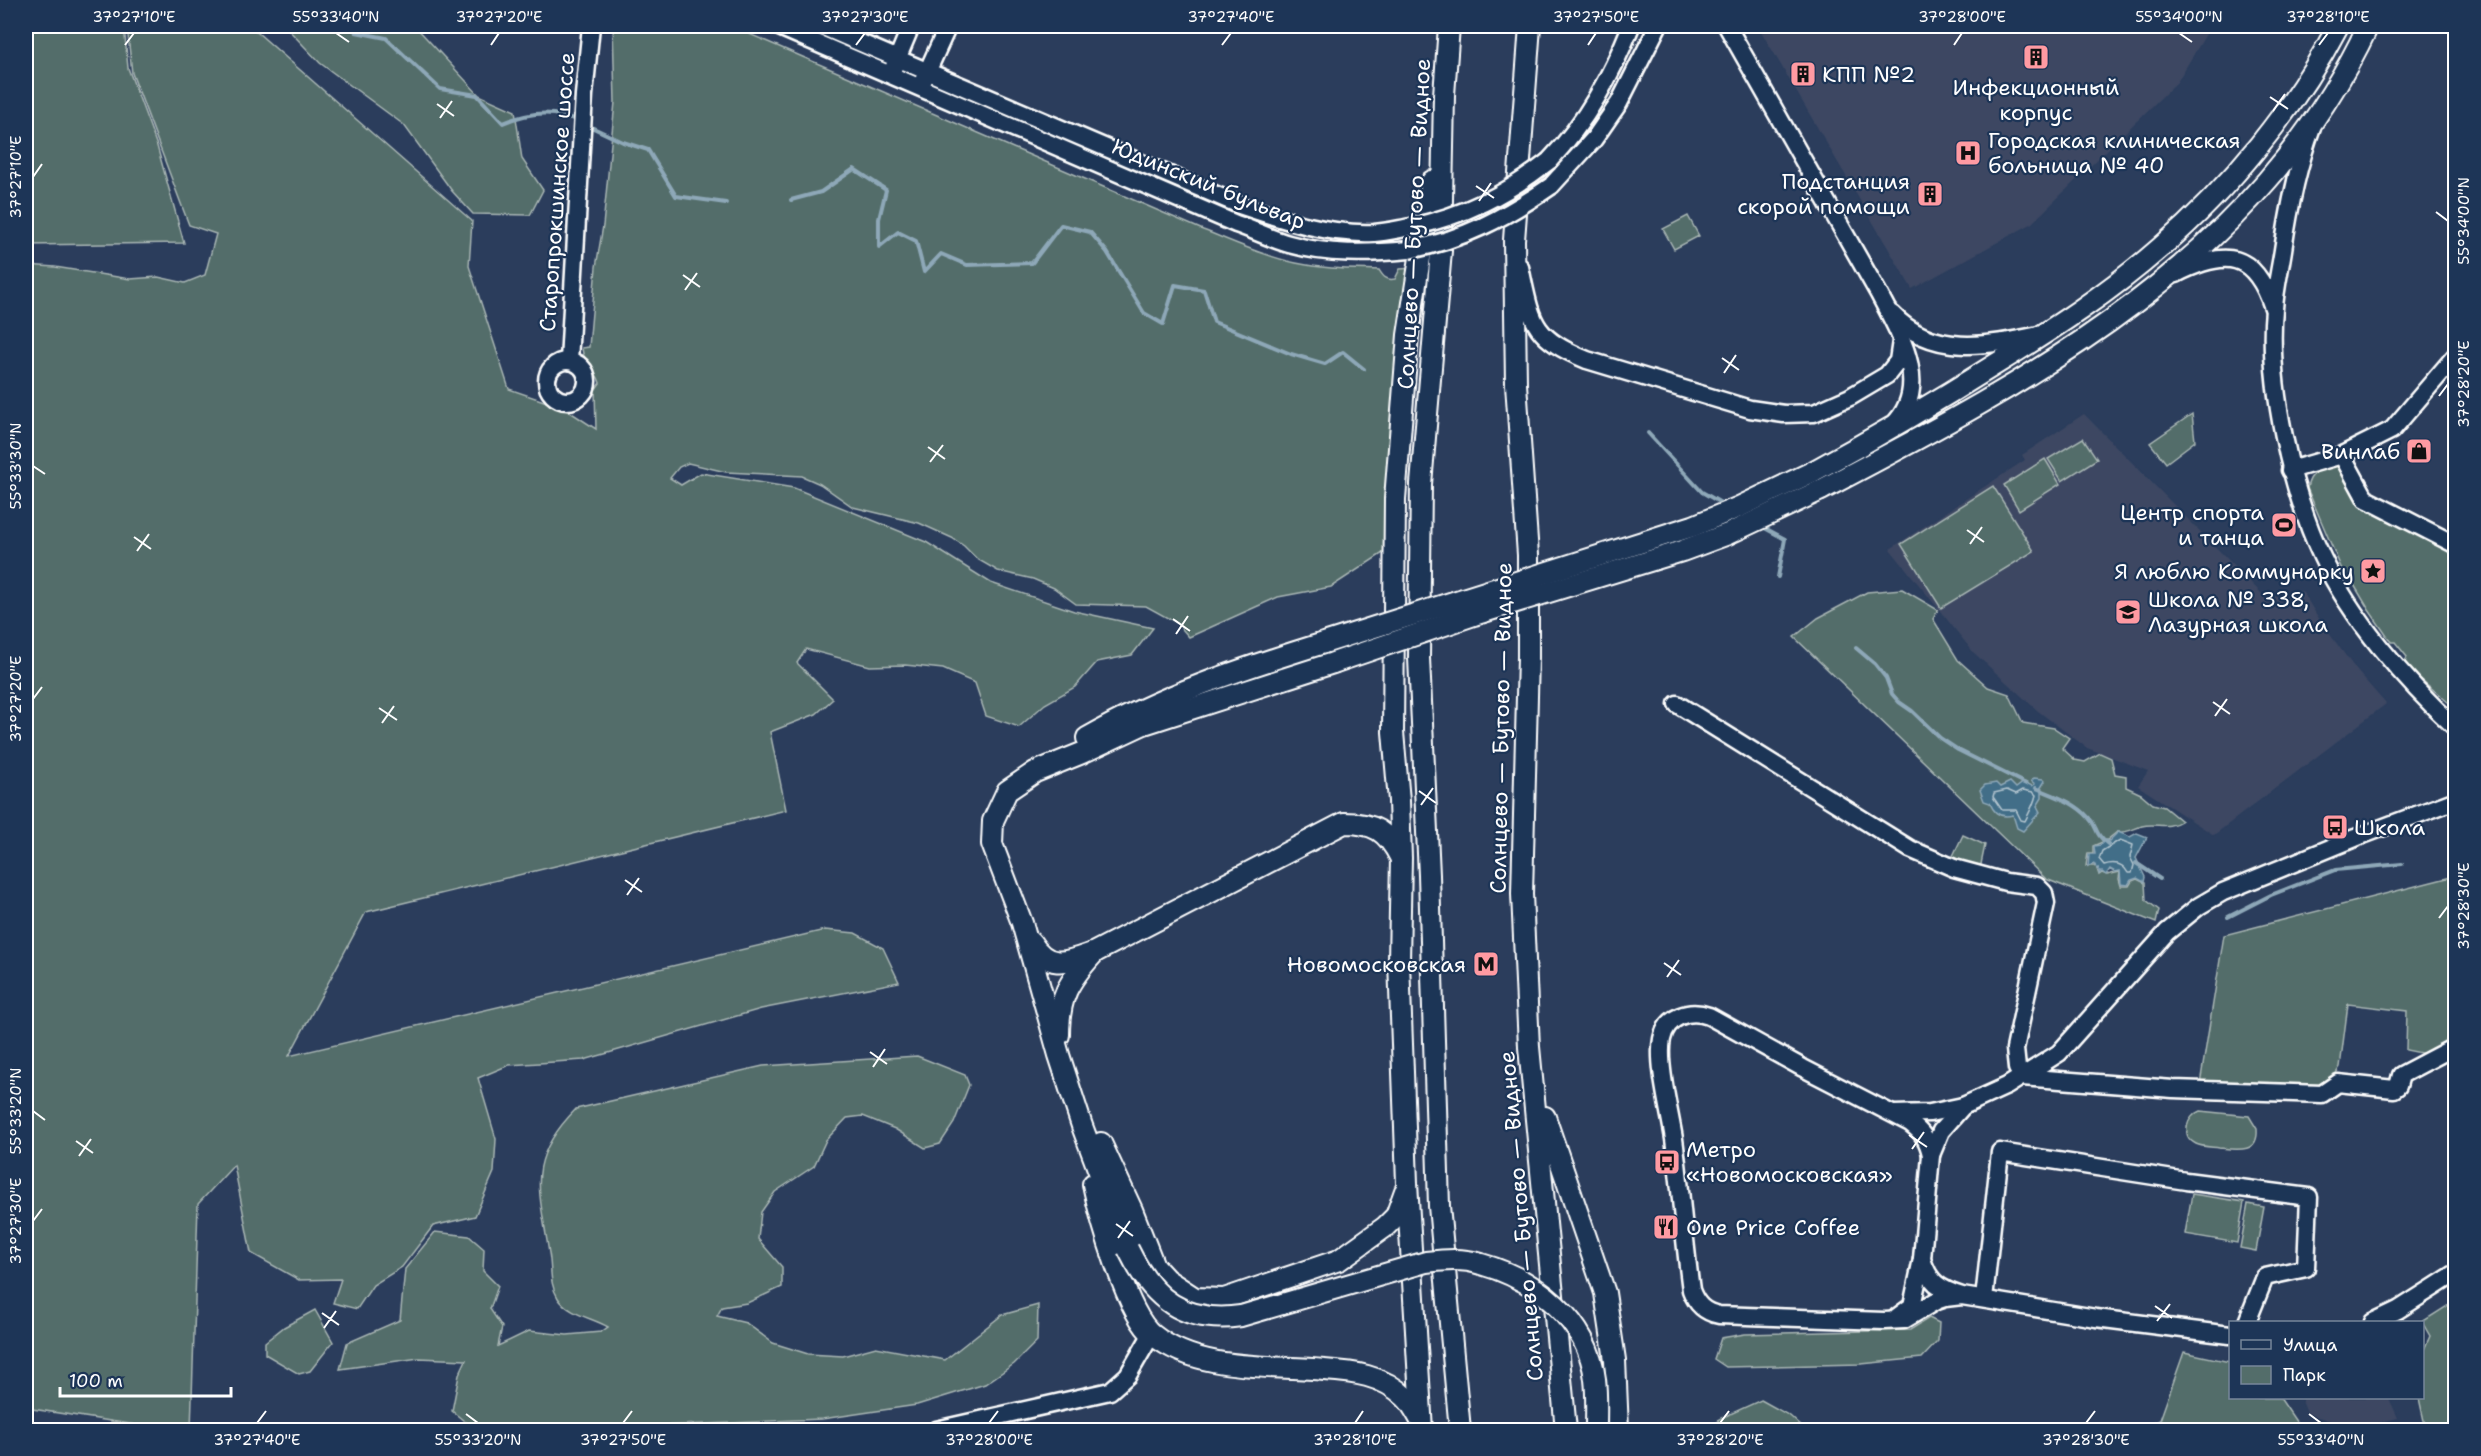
<svg xmlns="http://www.w3.org/2000/svg" width="2481" height="1456" viewBox="0 0 2481 1456" font-family="'Shantell Sans',sans-serif">
	<rect width="100%" height="100%" fill="#2b3d5c"/>
	<filter id="ink" filterUnits="userSpaceOnUse"><feTurbulence type="fractalNoise" baseFrequency=".0167" numOctaves="2"/><feDisplacementMap in="SourceGraphic" scale="12" xChannelSelector="R" yChannelSelector="G"/><feConvolveMatrix kernelMatrix="1 2 1 2 8 2 1 2 1" color-interpolation-filters="sRGB"/></filter>
	<g filter="url(#ink)">
		<!-- built -->
		<g fill="#3c4762">
			<path d="M1758,26H2211L2177,82L2031,224L1912,289Z"/>
			<path d="M2084,414L2266,598L2302,591L2323,625L2357,671L2386,704L2214,835L2138,786L2148,771L2087,748L2038,711L1974,653L1890,549L2025,460L2022,455Z"/>
			<path d="M2301,1398H2389L2398,1418L2355,1428L2308,1414Z"/>
		</g>
		<!-- green -->
		<g fill="#536d6a" stroke="#a9b6b4" stroke-width="1.5">
			<path d="M26,26H124L128,68L157,146L184,243L26,245Z"/>
			<path d="M127,26H250L472,221L469,266L509,389L564,408L596,429L595,390L600,383C596,369 583,363 582,348L589,347L596,267L603,226L615,102L613,26H731L1203,230C1234,242 1264,256 1296,263C1323,269 1352,269 1379,270C1383,276 1386,281 1395,279L1400,269L1414,268L1386,551L1331,587L1278,597L1189,637L1177,623L1146,606L1076,604L1054,588L1033,579L998,571L977,559L964,546L952,538L919,523L853,507L820,484L802,476L726,472L688,463L679,467L670,478L681,485L701,473L794,488L926,542L991,583L1074,611L1153,628L1132,655L1097,662L1075,687L1045,704L1019,727L986,716L975,683L943,669L905,665L870,666L806,649L797,663L833,699L816,714L770,732L786,810L366,912L289,1056L825,930L855,933L883,948L899,982L761,1009L584,1060L509,1065L478,1078L496,1139L494,1172L475,1216L433,1226L402,1267L373,1285L357,1309L333,1303L341,1279L299,1280L251,1253L234,1165L198,1204L191,1430H169L26,1408V265L55,267L130,279L158,277L185,283L205,275L216,234L189,225L132,73Z"/>
			<path d="M285,26H415L479,95L515,111L522,159L543,190L530,215L473,214L452,191L404,125L320,63Z"/>
			<path d="M1688,216L1699,236L1674,249L1663,229Z"/>
			<path d="M2192,414L2195,441L2166,463L2150,443Z"/>
			<path d="M2083,438L2097,459L2062,481L2048,459Z"/>
			<path d="M2045,459L2060,484L2019,510L2004,485Z"/>
			<path d="M2337,464L2343,466L2357,498L2381,516L2455,551V708L2404,665L2407,657L2395,642H2391L2369,610L2347,573L2343,572L2307,488C2310,471 2322,468 2337,464Z"/>
			<path d="M1993,486L2034,551L1941,608L1901,544Z"/>
			<path d="M1902,589L1938,610L1933,619L1958,660L1988,687L2009,694L2023,723L2054,728L2069,738L2062,748L2075,760L2085,762L2100,753L2111,758L2115,774L2126,776V787L2141,794L2153,804L2164,807L2181,821C2168,830 2155,822 2142,826C2132,829 2128,833 2117,832L2107,840L2093,846V853H2088L2086,866H2096L2099,875L2102,873L2107,875L2120,872L2119,879L2121,886H2129L2132,881L2137,879L2145,883L2146,900L2159,910L2156,923L2046,879L1794,637L1818,618L1867,592Z"/>
			<path d="M1963,835L1985,845L1980,869L1951,860Z"/>
			<path d="M2455,876V1042L2426,1054L2406,1050L2407,1011L2348,1004L2340,1067C2336,1074 2332,1080 2324,1083C2306,1092 2225,1085 2200,1084L2224,935Z"/>
			<path d="M917,1056L965,1075L969,1085L954,1123L940,1144L925,1148L895,1129L863,1116L847,1118L826,1140L814,1166L775,1192L761,1212L758,1239L782,1267V1287L747,1303L722,1307L717,1316L746,1323L773,1343L808,1354L843,1356L876,1347L945,1360L1002,1315L1038,1305L1037,1341L1014,1364L985,1384L917,1405L822,1419L560,1430H475L452,1411L459,1375L466,1360L419,1358L340,1369L347,1343L400,1320L405,1269L435,1232L469,1236L484,1249L483,1271L498,1286L490,1309L502,1327L498,1346L529,1331L567,1335L601,1332L608,1327C593,1318 569,1315 558,1298C549,1284 552,1268 549,1253C539,1188 525,1161 576,1109L763,1066Z"/>
			<path d="M2200,1111L2249,1116L2257,1129C2259,1154 2237,1150 2219,1148C2212,1147 2202,1147 2196,1144C2180,1136 2187,1116 2200,1111Z"/>
			<path d="M2192,1194L2244,1202L2237,1243L2185,1234Z"/>
			<path d="M2248,1204L2264,1207L2256,1251L2240,1248Z"/>
			<path d="M2455,1301V1430H2426L2419,1398H2422L2423,1352L2430,1336L2422,1322Z"/>
			<path d="M315,1310L333,1342L310,1371L299,1374L265,1354V1342L284,1327Z"/>
			<path d="M1929,1318L1939,1323L1938,1341L1922,1358L1861,1364L1726,1367L1714,1359L1721,1338L1745,1334L1910,1330Z"/>
			<path d="M2184,1352L2230,1362V1398H2280L2299,1426L2319,1430H2138L2160,1420Z"/>
			<path d="M1761,1400L1790,1416L1805,1430H1713L1719,1419Z"/>
		</g>
		<!-- water -->
		<g fill="#426e88" stroke="#8ea8b8" stroke-width="1.5">
			<path d="M2034,778L2043,779L2045,781L2040,789L2042,792V798L2037,806L2040,812L2023,831L2017,828L2013,815C2002,818 1994,814 1990,803L1984,801L1980,790L1985,785L1996,783L2000,787L2010,782L2016,788L2024,782L2032,786L2035,784L2031,781Z"/>
			<path d="M2118,832L2130,837L2137,833L2147,837L2136,858L2145,877L2144,882L2137,878L2131,880L2128,885L2121,884L2120,871L2115,872L2110,869L2106,875L2102,872L2099,874V868L2097,869L2096,865L2093,864L2088,867L2089,854H2095L2094,846L2100,845L2105,840L2109,841Z"/>
		</g>
		<g fill="none" stroke-linecap="round" stroke-linejoin="round">
			<!-- shore -->
			<g stroke="#b3c5cf" stroke-width="1.5">
				<path d="M2007,790L2016,794L2023,790L2033,792L2036,795C2034,804 2029,813 2025,821L2021,820L2016,810H2002L1993,797L1994,793Z"/>
				<path d="M2120,840L2133,845L2130,857L2134,865L2132,873H2128C2123,863 2114,862 2104,865L2099,859L2102,851Z"/>
			</g>
			<!-- stream -->
			<g stroke="#8ea8b8" stroke-width="4">
				<path d="M351,26L356,32L386,38L440,89L477,95L503,123C527,113 553,109 577,121"/>
				<path d="M587,125L623,142L648,150L676,196L726,203"/>
				<path d="M791,200L821,192L854,169L886,190L879,219V247L898,232L916,241L924,272L941,254L967,265L1032,263L1061,225L1090,232L1107,252L1144,313L1163,324L1175,285L1204,290L1214,322L1291,354L1325,364L1343,352L1364,369"/>
				<path d="M1648,433L1702,492L1726,506"/>
				<path d="M1761,526L1785,539L1778,577"/>
				<path d="M1856,648L1875,664L1886,678L1892,694L1899,702L1912,711L1940,738L1958,750L2026,784"/>
				<path d="M2036,788C2055,796 2075,802 2089,818C2098,827 2094,834 2108,844"/>
				<path d="M2136,863L2160,879"/>
				<path d="M2228,917L2271,895L2335,870L2402,864"/>
			</g>
			<defs>
				<g id="minor">
					<path d="M777,26L1236,224C1254,230 1271,239 1289,244C1328,255 1368,254 1409,250"/>
					<path d="M821,26L1242,206C1284,220 1328,235 1374,233C1386,232 1399,229 1411,227"/>
					<path d="M1727,26L1879,294C1900,334 1932,387 1893,425"/>
					<path d="M893,69L911,26"/>
					<path d="M923,81L948,26"/>
					<path d="M2312,127C2297,168 2289,208 2283,250C2280,270 2275,289 2274,309C2267,382 2291,491 2322,557C2351,619 2405,681 2456,728"/>
					<path d="M1549,161C1587,121 1611,76 1631,26"/>
					<path d="M1551,186L1594,139L1619,103L1658,26"/>
					<path d="M1520,267C1532,322 1531,337 1587,360L1750,409L1784,414L1814,413L1850,397L1887,375L1898,361L1901,341"/>
					<path d="M2176,274C2226,249 2254,251 2273,308"/>
					<path d="M1892,314C1932,357 1987,346 2039,335"/>
					<circle cx="567" cy="381" r="20"/>
					<path d="M569,361L584,95L591,26"/>
					<path d="M2342,455L2366,499L2456,545"/>
					<path d="M2290,470L2342,455L2392,430L2456,355"/>
					<path d="M1677,704L1910,849L1954,868L2006,882L2037,886L2044,893L2046,903L2015,1049L2017,1068L2022,1077L2173,1089L2322,1094L2338,1083L2394,1089L2398,1086L2401,1075L2456,1046"/>
					<path d="M1894,1114L1930,1113L1963,1106L2007,1086L2059,1053L2167,932L2199,906L2223,892L2355,838L2456,800"/>
					<path d="M1931,1155L1941,1131L1963,1106"/>
					<path d="M1962,1296C1939,1289 1929,1282 1922,1259L1931,1155C1928,1140 1923,1133 1910,1123L1803,1068L1709,1016C1689,1009 1667,1016 1662,1039C1657,1063 1670,1113 1674,1139C1681,1189 1684,1240 1691,1290C1696,1304 1704,1312 1719,1315L1884,1321L1904,1320L1936,1301L1945,1298L1962,1296L2096,1318L2230,1335"/>
					<path d="M1984,1299L2000,1152L2186,1181L2309,1197L2306,1268L2265,1277L2247,1322"/>
					<path d="M1897,1317L1912,1306L1922,1259"/>
					<path d="M2373,1322L2398,1310L2456,1273"/>
					<path d="M936,1430L1110,1391L1128,1375L1151,1335"/>
				</g>
				<g id="major">
					<path d="M1449,26L1444,95L1441,251L1421,484L1419,658L1429,875L1439,1206L1460,1430"/>
					<path d="M1530,26L1514,240L1516,384L1528,555V657L1522,894L1529,1047L1566,1430"/>
					<path d="M1812,472C1875,438 1936,402 1996,364C2053,329 2110,292 2160,248C2229,189 2296,107 2338,26"/>
					<path d="M1821,490C2038,377 2259,258 2368,26"/>
					<path d="M1087,738C1161,695 1243,668 1324,643"/>
					<path d="M1031,942C1049,971 1067,962 1095,952L1344,823C1374,823 1387,831 1400,857"/>
					<path d="M1059,1035C1059,997 1068,982 1093,954"/>
					<path d="M1545,1117L1605,1293L1615,1360L1618,1430"/>
					<path d="M1101,1143L1132,1210L1154,1266L1166,1279L1195,1298L1224,1299L1339,1260L1385,1227L1396,1216L1405,1191"/>
					<path d="M1093,1184C1100,1218 1127,1315 1153,1335C1199,1372 1269,1365 1324,1370C1353,1372 1383,1375 1405,1397C1411,1402 1416,1412 1420,1419"/>
					<path d="M1128,1249L1082,1126L1059,1055L1022,923L992,844L993,821L1007,791L1035,772L1082,753L1144,724L1333,663"/>
					<path d="M1422,1430L1407,1183L1399,961L1401,858L1399,801L1393,732L1395,499L1408,335L1432,181"/>
				</g>
			</defs>
			<!-- minor casing -->
			<use href="#minor" stroke="#fff" stroke-width="21"/>
			<!-- major casing -->
			<use href="#major" stroke="#fff" stroke-width="24"/>
			<!-- minor -->
			<use href="#minor" stroke="#1d3557" stroke-width="16"/>
			<!-- major -->
			<use href="#major" stroke="#1d3557" stroke-width="20"/>
			<defs>
				<g id="minor-bridge">
					<path d="M1411,227C1464,216 1507,194 1549,161"/>
					<path d="M1409,250C1463,240 1506,217 1551,186"/>
				</g>
				<g id="major-bridge">
					<path d="M1324,643L1693,526L1739,507L1812,472"/>
					<path d="M1333,663L1474,615L1682,551L1728,534L1821,490"/>
					<path d="M1128,1249C1152,1299 1184,1324 1241,1316L1426,1262C1444,1260 1463,1258 1481,1264C1535,1279 1588,1320 1595,1379C1597,1396 1596,1414 1596,1430"/>
				</g>
			</defs>
			<!-- minor-bridge casing -->
			<use href="#minor-bridge" stroke="#fff" stroke-width="21" stroke-linecap="butt"/>
			<!-- major-bridge casing -->
			<use href="#major-bridge" stroke="#fff" stroke-width="24" stroke-linecap="butt"/>
			<!-- minor-bridge -->
			<use href="#minor-bridge" stroke="#1d3557" stroke-width="16"/>
			<!-- major-bridge -->
			<use href="#major-bridge" stroke="#1d3557" stroke-width="20"/>
		</g>
	</g>
	<!-- ticks -->
	<path fill="none" stroke="#fff" stroke-width="2" d="M336,33L349,42M2179,33L2192,42M125,45L134,33M491,45L499,33M856,45L865,33M1222,45L1231,33M1588,45L1596,33M1954,45L1962,33M2319,45L2328,33M2270,97L2288,109M437,104L454,116M2273,111L2285,94M440,118L452,101M33,177L42,164M1476,186L1494,198M1479,201L1491,183M2436,212L2448,221M683,275L700,287M685,290L697,273M1722,358L1739,370M1724,373L1736,355M2439,396L2448,384M928,447L945,459M930,462L943,445M33,466L45,474M1967,530L1984,542M134,537L151,549M1970,544L1982,527M137,551L149,534M1173,619L1190,631M1176,634L1188,616M33,699L42,687M2213,702L2230,714M379,708L397,720M2215,716L2227,699M382,723L394,706M1419,791L1436,803M1421,805L1433,788M625,880L642,892M627,895L639,878M2439,918L2448,906M1664,963L1681,975M1667,977L1679,960M870,1052L887,1064M873,1067L885,1049M33,1111L45,1120M1909,1135L1927,1147M76,1141L93,1153M1912,1149L1924,1132M79,1156L91,1139M33,1221L42,1209M1116,1224L1133,1236M1118,1238L1130,1221M2155,1306L2172,1318M322,1313L339,1325M2157,1321L2170,1304M324,1328L336,1311M466,1414L478,1423M2309,1414L2321,1423M257,1423L266,1411M623,1423L632,1411M989,1423L998,1411M1355,1423L1363,1411M1720,1423L1729,1411M2086,1423L2095,1411"/>
	<!-- icons -->
	<defs>
		<symbol id="building-square" viewBox="-11 -11 22 22"><rect x="-9" y="-9" width="18" height="18" rx="4" fill="#ff9aa2" stroke="#1d3557"/><path d="M-4-6H4V6H1V3H-1V6H-4ZM-2.5-4.3h1.7v1.8h-1.7ZM.8-4.3h1.7v1.8H.8ZM-2.5-1h1.7V.8h-1.7ZM.8-1h1.7V.8H.8Z" fill="#111"/></symbol>
		<symbol id="hospital-square" viewBox="-11 -11 22 22"><rect x="-9" y="-9" width="18" height="18" rx="4" fill="#ff9aa2" stroke="#1d3557"/><path d="M-5-5h3v3.5h4V-5h3V5h-3V1.5h-4V5h-3Z" fill="#111"/></symbol>
		<symbol id="shop-square" viewBox="-11 -11 22 22"><rect x="-9" y="-9" width="18" height="18" rx="4" fill="#ff9aa2" stroke="#1d3557"/><path d="M-5-2.5h2.3a2.7 3.5 0 0 1 5.4 0H5L5.5 6h-11ZM-1.5-2.5h3a1.5 2.3 0 0 0-3 0Z" fill="#111"/></symbol>
		<symbol id="stadium-square" viewBox="-11 -11 22 22"><rect x="-9" y="-9" width="18" height="18" rx="4" fill="#ff9aa2" stroke="#1d3557"/><path d="M0-5a6.5 5 0 1 0 0 10a6.5 5 0 1 0 0-10ZM-3.5-1.8h7v3.6h-7Z" fill="#111"/></symbol>
		<symbol id="sight-square" viewBox="-11 -11 22 22"><rect x="-9" y="-9" width="18" height="18" rx="4" fill="#ff9aa2" stroke="#1d3557"/><path d="M0-6L1.8-2.2L6-1.7L2.9 1.2L3.7 5.4L0 3.3L-3.7 5.4L-2.9 1.2L-6-1.7L-1.8-2.2Z" fill="#111"/></symbol>
		<symbol id="school-square" viewBox="-11 -11 22 22"><rect x="-9" y="-9" width="18" height="18" rx="4" fill="#ff9aa2" stroke="#1d3557"/><path d="M0-5L7-2L0 1L-7-2ZM-4 1L0 2.5L4 1V4Q0 6-4 4Z" fill="#111"/></symbol>
		<symbol id="bus-square" viewBox="-11 -11 22 22"><rect x="-9" y="-9" width="18" height="18" rx="4" fill="#ff9aa2" stroke="#1d3557"/><path d="M-5-6H5V4H4V6H2V4H-2V6H-4V4H-5ZM-3.5-4V0h7V-4ZM-3.5 1.2v1.5H-2V1.2ZM2 1.2v1.5H3.5V1.2Z" fill="#111"/></symbol>
		<symbol id="metro-square" viewBox="-11 -11 22 22"><rect x="-9" y="-9" width="18" height="18" rx="4" fill="#ff9aa2" stroke="#1d3557"/><path d="M-5.5 5V-5H-3L0 0L3-5H5.5V5H3V-.5L0 4L-3-.5V5Z" fill="#111"/></symbol>
		<symbol id="restaurant-square" viewBox="-11 -11 22 22"><rect x="-9" y="-9" width="18" height="18" rx="4" fill="#ff9aa2" stroke="#1d3557"/><path d="M-5-6h1v4h1v-4h1v4h1v-4h1v5L-1.5 .5V6h-2V.5L-5-1ZM5-6V6H3V1.5H1.5Q1.5-4 5-6Z" fill="#111"/></symbol>
	</defs>
	<g fill-rule="evenodd">
		<use href="#building-square" x="2021" y="42" width="30" height="30"/>
		<use href="#building-square" x="1788" y="59" width="30" height="30"/>
		<use href="#hospital-square" x="1953" y="138" width="30" height="30"/>
		<use href="#building-square" x="1915" y="179" width="30" height="30"/>
		<use href="#shop-square" x="2404" y="436" width="30" height="30"/>
		<use href="#stadium-square" x="2269" y="510" width="30" height="30"/>
		<use href="#sight-square" x="2358" y="556" width="30" height="30"/>
		<use href="#school-square" x="2113" y="597" width="30" height="30"/>
		<use href="#bus-square" x="2320" y="812" width="30" height="30"/>
		<use href="#metro-square" x="1471" y="949" width="30" height="30"/>
		<use href="#bus-square" x="1652" y="1147" width="30" height="30"/>
		<use href="#restaurant-square" x="1651" y="1212" width="30" height="30"/>
	</g>
	<g text-anchor="middle" dominant-baseline="central" stroke-width="4.5" stroke-linejoin="round" paint-order="stroke">
		<!-- poi labels -->
		<g font-size="22" fill="#fff" stroke="#1d3557" text-anchor="start">
			<text x="1822" y="74">КПП №2</text>
			<text x="2036" y="87" text-anchor="middle">Инфекционный<tspan x="2036" dy="25">корпус</tspan></text>
			<text x="1988" y="140">Городская клиническая<tspan x="1988" dy="25">больница № 40</tspan></text>
			<text x="1910" y="181" text-anchor="end">Подстанция<tspan x="1910" dy="25">скорой помощи</tspan></text>
			<text x="2400" y="451" text-anchor="end">Винлаб</text>
			<text x="2264" y="512" text-anchor="end">Центр спорта<tspan x="2264" dy="25">и танца</tspan></text>
			<text x="2354" y="571" text-anchor="end">Я люблю Коммунарку</text>
			<text x="2148" y="599">Школа № 338,<tspan x="2148" dy="25">Лазурная школа</tspan></text>
			<text x="2354" y="827">Школа</text>
			<text x="1466" y="964" text-anchor="end">Новомосковская</text>
			<text x="1686" y="1149">Метро<tspan x="1686" dy="25">«Новомосковская»</tspan></text>
			<text x="1686" y="1227">One Price Coffee</text>
		</g>
		<!-- street labels -->
		<g font-size="22" fill="#fff" stroke="#1d3557">
			<text transform="translate(1209 184) rotate(22)">Юдинский бульвар</text>
			<text transform="translate(557 192) rotate(-86)">Старопрокшинское шоссе</text>
			<text transform="translate(1414 224) rotate(-87)">Солнцево — Бутово — Видное</text>
			<text transform="translate(1501 728) rotate(-89)">Солнцево — Бутово — Видное</text>
			<text transform="translate(1521 1216) rotate(-95)">Солнцево — Бутово — Видное</text>
		</g>
	</g>
	<!-- margin -->
	<rect width="2481" height="1456" fill="none" stroke="#1d3557" stroke-width="66"/>
	<!-- legend -->
	<rect x="2229" y="1321" width="195" height="78" fill="#1d3557" stroke="#77869a" stroke-width="1.5"/>
	<rect x="2241" y="1340" width="30" height="9" fill="#1d3557" stroke="#77869a" stroke-width="1.5"/>
	<text x="2283" y="1351" font-size="18" fill="#ffffff">Улица</text>
	<rect x="2241" y="1366" width="30" height="18" fill="#536d6a" stroke="#77869a" stroke-width="1.5"/>
	<text x="2283" y="1381" font-size="18" fill="#ffffff">Парк</text>
	<!-- scale -->
	<path d="M60 1387v9h171v-9" fill="none" stroke="#ffffff" stroke-width="3"/>
	<text x="69" y="1387" font-size="18" fill="#ffffff" stroke="#1d3557" stroke-width="4.5" paint-order="stroke">100 m</text>
	<rect x="33" y="33" width="2415" height="1390" fill="none" stroke="#fff" stroke-width="2"/>
	<g font-size="15" text-anchor="middle" fill="#fff">
		<text x="134" y="22">37°27'10"E</text>
		<text x="336" y="22">55°33'40"N</text>
		<text x="499" y="22">37°27'20"E</text>
		<text x="865" y="22">37°27'30"E</text>
		<text x="1231" y="22">37°27'40"E</text>
		<text x="1596" y="22">37°27'50"E</text>
		<text x="1962" y="22">37°28'00"E</text>
		<text x="2179" y="22">55°34'00"N</text>
		<text x="2328" y="22">37°28'10"E</text>
		<text transform="translate(16 177) rotate(-90)" y="5">37°27'10"E</text>
		<text transform="translate(2464 221) rotate(-90)" y="5">55°34'00"N</text>
		<text transform="translate(2464 384) rotate(-90)" y="5">37°28'20"E</text>
		<text transform="translate(16 466) rotate(-90)" y="5">55°33'30"N</text>
		<text transform="translate(16 699) rotate(-90)" y="5">37°27'20"E</text>
		<text transform="translate(2464 906) rotate(-90)" y="5">37°28'30"E</text>
		<text transform="translate(16 1111) rotate(-90)" y="5">55°33'20"N</text>
		<text transform="translate(16 1221) rotate(-90)" y="5">37°27'30"E</text>
		<text x="257" y="1445">37°27'40"E</text>
		<text x="478" y="1445">55°33'20"N</text>
		<text x="623" y="1445">37°27'50"E</text>
		<text x="989" y="1445">37°28'00"E</text>
		<text x="1355" y="1445">37°28'10"E</text>
		<text x="1720" y="1445">37°28'20"E</text>
		<text x="2086" y="1445">37°28'30"E</text>
		<text x="2321" y="1445">55°33'40"N</text>
	</g>
</svg>
